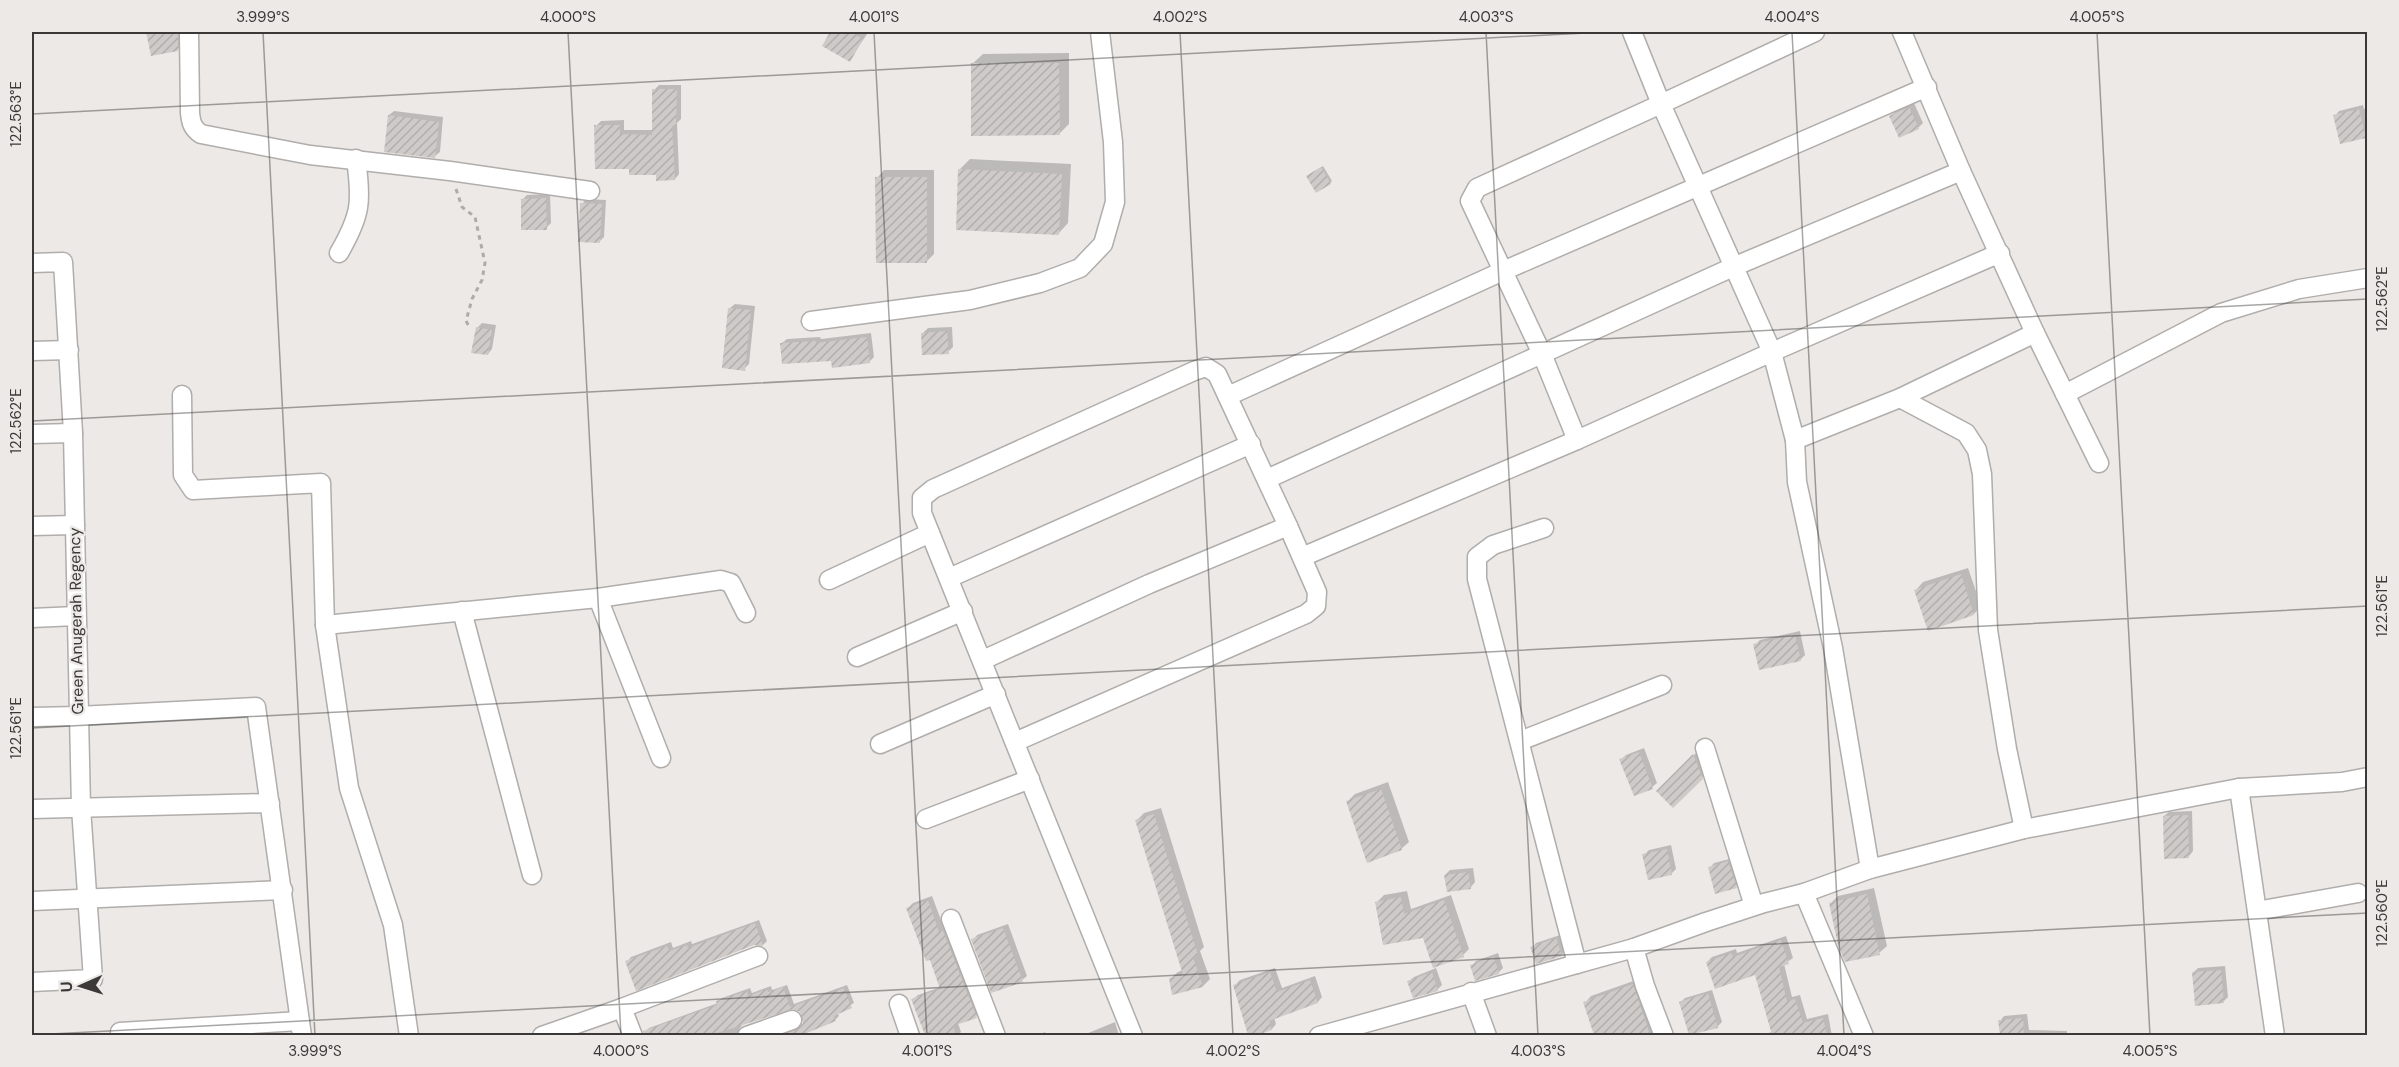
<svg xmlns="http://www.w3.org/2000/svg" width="2399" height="1067" viewBox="0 0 2399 1067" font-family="'DM Sans',sans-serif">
	<defs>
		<pattern id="building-hatch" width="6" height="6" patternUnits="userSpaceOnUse" patternTransform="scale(1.5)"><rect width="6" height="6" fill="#cdcac8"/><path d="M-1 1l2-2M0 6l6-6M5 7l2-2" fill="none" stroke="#b1aead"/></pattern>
	</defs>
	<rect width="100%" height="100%" fill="#ece9e6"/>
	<!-- shadow -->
	<g fill="#0003">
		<path d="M147,32H183L182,45L177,50L152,55Z"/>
		<path d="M832,32H863L867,34L850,60L824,46Z"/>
		<path d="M1069,53V124L1059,134L972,64L983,54Z"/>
		<path d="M659,85H681V119L677,123L679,174L675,179L630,167L596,126L601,121L624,120V130H653L654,90Z"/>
		<path d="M1914,103L1923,123L1918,128L1891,116L1896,111Z"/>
		<path d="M2363,105L2364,109L2368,108V136L2341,143L2335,116L2339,111Z"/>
		<path d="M394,111L443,117L440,152L435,156L389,115Z"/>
		<path d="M970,159L1071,164L1068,223L1058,234L960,169Z"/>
		<path d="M1323,166L1332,181L1330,183L1310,174Z"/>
		<path d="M884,170H934V254L927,261L877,178Z"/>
		<path d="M550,194L551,223L546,228L522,200L527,195Z"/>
		<path d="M586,199L606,200L604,237L599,242L582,204Z"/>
		<path d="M735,304L755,306L749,364L744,369L730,308Z"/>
		<path d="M482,323L496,325L492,349L488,354L477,328Z"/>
		<path d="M952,327L953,347L948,352L923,333L928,328Z"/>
		<path d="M871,333L874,357L869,362L832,360L782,343L787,339L820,337L821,339Z"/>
		<path d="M2368,557V572L2365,560Z"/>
		<path d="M1968,568L1981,606L1974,614L1929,629L1916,590L1923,582Z"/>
		<path d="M1800,631L1805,655L1800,660L1755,645L1760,640Z"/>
		<path d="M1644,748L1657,783L1652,787L1621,760L1626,755Z"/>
		<path d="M1698,751L1707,773L1673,806L1658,791Z"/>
		<path d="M1388,782L1409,842L1401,849L1347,802L1355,794Z"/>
		<path d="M1161,808L1204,947L1200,951L1210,979L1203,986L1173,993L1170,979L1178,972L1183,970L1137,820L1144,813Z"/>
		<path d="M2192,811L2193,851L2189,856L2164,816L2169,812Z"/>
		<path d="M1671,845L1676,869L1671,874L1644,855L1649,850Z"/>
		<path d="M1733,858L1741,881L1736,886L1710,868L1714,863Z"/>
		<path d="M1473,868L1475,882L1471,887L1445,875L1450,870Z"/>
		<path d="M1874,888L1887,946L1879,953L1831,903L1838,896Z"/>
		<path d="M1407,891L1411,909L1451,895L1469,949L1463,955L1424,936L1377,902L1384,895Z"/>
		<path d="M932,896L944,928L948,927L981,1012L976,1016L958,1023L961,1032L957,1036H926L913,999L918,995L941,987L931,958L908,908L913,903Z"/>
		<path d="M759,920L767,941L763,945L754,944L627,962L631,957L671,942L673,948L691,941L692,944Z"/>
		<path d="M1008,924L1027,976L1022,980L973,940L977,935Z"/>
		<path d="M1560,935L1566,950L1561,955L1532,948L1536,943Z"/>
		<path d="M1786,936L1793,958L1784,964L1792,997L1800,995L1807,1019L1828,1014L1832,1036H1757L1772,1032L1756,973L1707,962L1712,957L1736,949L1737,953Z"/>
		<path d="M1498,953L1503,968L1498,973L1472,966L1476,961Z"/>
		<path d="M2225,966L2228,997L2223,1002L2193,973L2198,968Z"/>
		<path d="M1275,968L1282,988L1315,976L1322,997L1318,1002L1274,1017L1276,1024L1272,1029L1250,1036L1235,985L1240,980Z"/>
		<path d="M1436,968L1442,985L1437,990L1409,981L1414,977Z"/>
		<path d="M1639,979L1659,1036H1585L1595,1032L1585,1003L1591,996Z"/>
		<path d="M787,985L794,1004L847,985L854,1003L837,1012L839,1016L835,1020L806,1032L807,1036H778L801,1027L804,1023L800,1010L788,1008L743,1024L739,1029L741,1036H645V1032L649,1028L718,1003L722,998L750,988L752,993L771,986L772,990Z"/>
		<path d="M1712,990L1722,1022L1717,1027L1681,1002L1685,998Z"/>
		<path d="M2027,1014L2029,1030L2067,1031V1036H2001L2000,1021L2004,1016Z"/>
		<path d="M1115,1022L1119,1036H1081Z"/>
		<path d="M1045,1032L1047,1036H1035Z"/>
	</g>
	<!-- building -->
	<g fill="url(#building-hatch)">
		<path d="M146,32H178V51L151,56Z"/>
		<path d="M830,32H850L863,39L850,62L822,46Z"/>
		<path d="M971,63H1059L1060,135L971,136Z"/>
		<path d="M652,89H677L676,126H672L675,180L656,181V175H629V169H595L594,125H620V134L652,135Z"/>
		<path d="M1909,107L1919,129L1899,138L1889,116Z"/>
		<path d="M2359,109L2366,138L2340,144L2333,115Z"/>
		<path d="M388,115L439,122L435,158L384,152Z"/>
		<path d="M1321,167L1331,184L1316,193L1306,176Z"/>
		<path d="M958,169L1062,174L1059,235L956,230Z"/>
		<path d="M875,177H927V263H876Z"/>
		<path d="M546,198L547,230H521V199Z"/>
		<path d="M580,203L602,204L600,243L578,242Z"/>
		<path d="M728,308L751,310L745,371L722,368Z"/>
		<path d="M476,327L492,330L488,355L471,353Z"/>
		<path d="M947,331L949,354L922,355L921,333Z"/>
		<path d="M867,337L870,363L832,368L831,361L782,364L780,343L816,341V343Z"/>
		<path d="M1961,574L1974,615L1928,631L1914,590Z"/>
		<path d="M1795,635L1801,661L1759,670L1753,644Z"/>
		<path d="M1639,752L1653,789L1634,796L1619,759Z"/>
		<path d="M1693,754L1703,779L1673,808L1656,791Z"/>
		<path d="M1381,789L1402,850L1367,863L1346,801Z"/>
		<path d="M1154,814L1198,955L1193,957L1203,987L1172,995L1169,978L1183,975L1135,820Z"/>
		<path d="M2188,815L2189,858L2164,859L2163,816Z"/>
		<path d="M1667,849L1672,875L1648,880L1642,854Z"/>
		<path d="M1728,861L1737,888L1715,894L1708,867Z"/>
		<path d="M1468,872L1471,889L1447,892L1444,875Z"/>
		<path d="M1867,894L1880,955L1845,962L1838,945L1829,903Z"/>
		<path d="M1401,897L1404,914L1444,900L1464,957L1433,968L1423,938L1383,945L1375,902Z"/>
		<path d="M928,900L939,932L943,931L977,1018L953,1026L956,1035H925L911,999L940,989L930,960L926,961L906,908Z"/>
		<path d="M755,923L763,946L754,945L636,991L625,961L667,946L669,951L687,945L688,948Z"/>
		<path d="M1003,928L1023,982L991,993L971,939Z"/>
		<path d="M1556,938L1562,956L1536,964L1530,947Z"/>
		<path d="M1781,940L1789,964L1779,967L1787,1001L1795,999L1803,1023L1823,1018L1827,1035H1772L1755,975L1715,989L1706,962L1731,953L1733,957Z"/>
		<path d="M1494,957L1499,974L1475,981L1470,965Z"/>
		<path d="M2221,970L2224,1003L2195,1006L2192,972Z"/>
		<path d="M1270,972L1277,992L1310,980L1318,1003L1269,1021L1272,1030L1258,1035H1248L1233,985Z"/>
		<path d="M1432,972L1438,991L1413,998L1407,981Z"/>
		<path d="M1633,984L1650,1035H1594L1583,1002Z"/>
		<path d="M783,987L790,1007L844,988L852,1008L834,1016L836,1021L802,1035H782L796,1030L803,1023L800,1012L793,1009L711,1035H644L643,1031L717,1005L716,1001L747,991L748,996L767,989L768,992Z"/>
		<path d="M1708,993L1718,1028L1689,1035L1679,1002Z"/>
		<path d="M2023,1018L2024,1035H2000L1998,1020Z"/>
	</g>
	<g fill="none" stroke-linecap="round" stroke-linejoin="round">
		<defs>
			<g id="minor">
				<path d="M189,32L190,113C191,122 192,128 201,134L310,155L450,171L590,191"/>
				<path d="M1632,32L1661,104L1815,32"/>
				<path d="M1902,32L1961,171L2035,333L1900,398L1795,440L1772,352L2000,253"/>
				<path d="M1661,104L1772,352L1577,440L1542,354L1470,201L1477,188Z"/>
				<path d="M339,253C361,215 362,202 356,159"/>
				<path d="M32,263L63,262L73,433L81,808L93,979L32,982"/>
				<path d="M811,321L970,300L1040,283L1080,268L1103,244L1115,202L1113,142L1100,32"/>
				<path d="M2035,333L2099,463"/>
				<path d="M32,351L69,350"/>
				<path d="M2065,394L2221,313L2299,289L2368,278"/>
				<path d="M182,395L183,475L193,490L321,483L325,625L349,788L393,925L409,1036"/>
				<path d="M1228,396L1503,271L1927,87"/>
				<path d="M1900,398L1966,433L1977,450L1982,474L1988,630L2007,749L2024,829"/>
				<path d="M32,434L73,433"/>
				<path d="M1795,440L1797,482L1833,648L1870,869"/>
				<path d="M1267,479L1733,267L1961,171"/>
				<path d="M32,526L75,525"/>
				<path d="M1544,528L1493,545L1477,557V579L1577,964"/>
				<path d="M1302,557L1577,440"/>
				<path d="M949,578L1251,444"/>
				<path d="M829,580L930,533"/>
				<path d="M598,598L721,580L731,583L746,613"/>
				<path d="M462,611L532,875"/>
				<path d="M32,618L76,616"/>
				<path d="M325,625L598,598L661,758"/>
				<path d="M857,657L963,611"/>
				<path d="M983,660L1149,584L1288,526L1217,374L1206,367L1194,371L933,489L922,498V513L1133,1036"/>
				<path d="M32,717L78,716L256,707L302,1036"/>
				<path d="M1520,741L1662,685"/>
				<path d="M1015,742L1306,614L1316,606L1317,592L1288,526"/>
				<path d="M880,744L996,694"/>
				<path d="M1705,748L1754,906"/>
				<path d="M2239,788L2275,1036"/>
				<path d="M32,809L270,803"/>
				<path d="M926,819L1030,779"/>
				<path d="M1804,893L1864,1036"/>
				<path d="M32,901L283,890"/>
				<path d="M2257,911L2358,893"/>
				<path d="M951,919L996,1036"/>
				<path d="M1634,948L1706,922L1764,903L1804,893L1870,869L2024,829L2239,788L2342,782L2368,777"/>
				<path d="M1471,992L1487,1036"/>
				<path d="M899,1004L910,1036"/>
				<path d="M622,1008L633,1036"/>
				<path d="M120,1032L300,1021"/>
				<path d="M542,1036L622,1008L758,956"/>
				<path d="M747,1036L792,1020"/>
				<path d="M1319,1036L1634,948L1645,986L1664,1036"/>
			</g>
		</defs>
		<!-- minor casing -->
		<use href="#minor" stroke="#b0adab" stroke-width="21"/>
		<!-- path -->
		<path stroke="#aeacaa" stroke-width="3" stroke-dasharray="4.5 4.5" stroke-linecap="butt" d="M456,189L462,207L475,217L485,263L482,280L472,299L466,321L470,328"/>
		<!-- minor -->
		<use href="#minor" stroke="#fff" stroke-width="18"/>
	</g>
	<!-- ticks -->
	<path fill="none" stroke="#3a3938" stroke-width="1.5" stroke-opacity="0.45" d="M263,32L315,1036M568,32L621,1036M874,32L927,1036M1180,32L1233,1036M1486,32L1538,1036M1792,32L1844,1036M2097,32L2150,1036M32,114L1605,32M32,421L2368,299M32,728L2368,606M32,1035L2368,913"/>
	<g text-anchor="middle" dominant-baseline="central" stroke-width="4.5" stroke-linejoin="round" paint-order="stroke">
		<!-- street labels -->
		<g font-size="16" fill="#3a3938" stroke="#ece9e6">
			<text transform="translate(76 621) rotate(-91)">Green Anugerah Regency</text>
		</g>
	</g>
	<!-- border -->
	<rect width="2399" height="1067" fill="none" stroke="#ece9e6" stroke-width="66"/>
	<!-- north arrow -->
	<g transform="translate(81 986) rotate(267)" stroke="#ece9e6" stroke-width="4.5" paint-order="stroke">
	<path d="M0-4.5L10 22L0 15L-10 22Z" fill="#3a3938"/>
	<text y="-9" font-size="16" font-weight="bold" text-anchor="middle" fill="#3a3938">U</text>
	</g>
	<rect x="33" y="33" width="2333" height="1001" fill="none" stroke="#3a3938" stroke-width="2"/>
	<g font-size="15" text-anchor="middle" fill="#3a3938">
		<text x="263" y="22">3.999°S</text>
		<text x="568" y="22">4.000°S</text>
		<text x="874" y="22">4.001°S</text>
		<text x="1180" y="22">4.002°S</text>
		<text x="1486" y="22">4.003°S</text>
		<text x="1792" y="22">4.004°S</text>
		<text x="2097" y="22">4.005°S</text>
		<text transform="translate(16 114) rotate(-90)" y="5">122.563°E</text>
		<text transform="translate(2382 299) rotate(-90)" y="5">122.562°E</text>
		<text transform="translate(16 421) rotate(-90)" y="5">122.562°E</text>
		<text transform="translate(2382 606) rotate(-90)" y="5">122.561°E</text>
		<text transform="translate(16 728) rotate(-90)" y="5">122.561°E</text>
		<text transform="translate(2382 913) rotate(-90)" y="5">122.560°E</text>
		<text x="315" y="1056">3.999°S</text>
		<text x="621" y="1056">4.000°S</text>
		<text x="927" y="1056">4.001°S</text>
		<text x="1233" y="1056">4.002°S</text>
		<text x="1538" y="1056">4.003°S</text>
		<text x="1844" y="1056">4.004°S</text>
		<text x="2150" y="1056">4.005°S</text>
	</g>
</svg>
